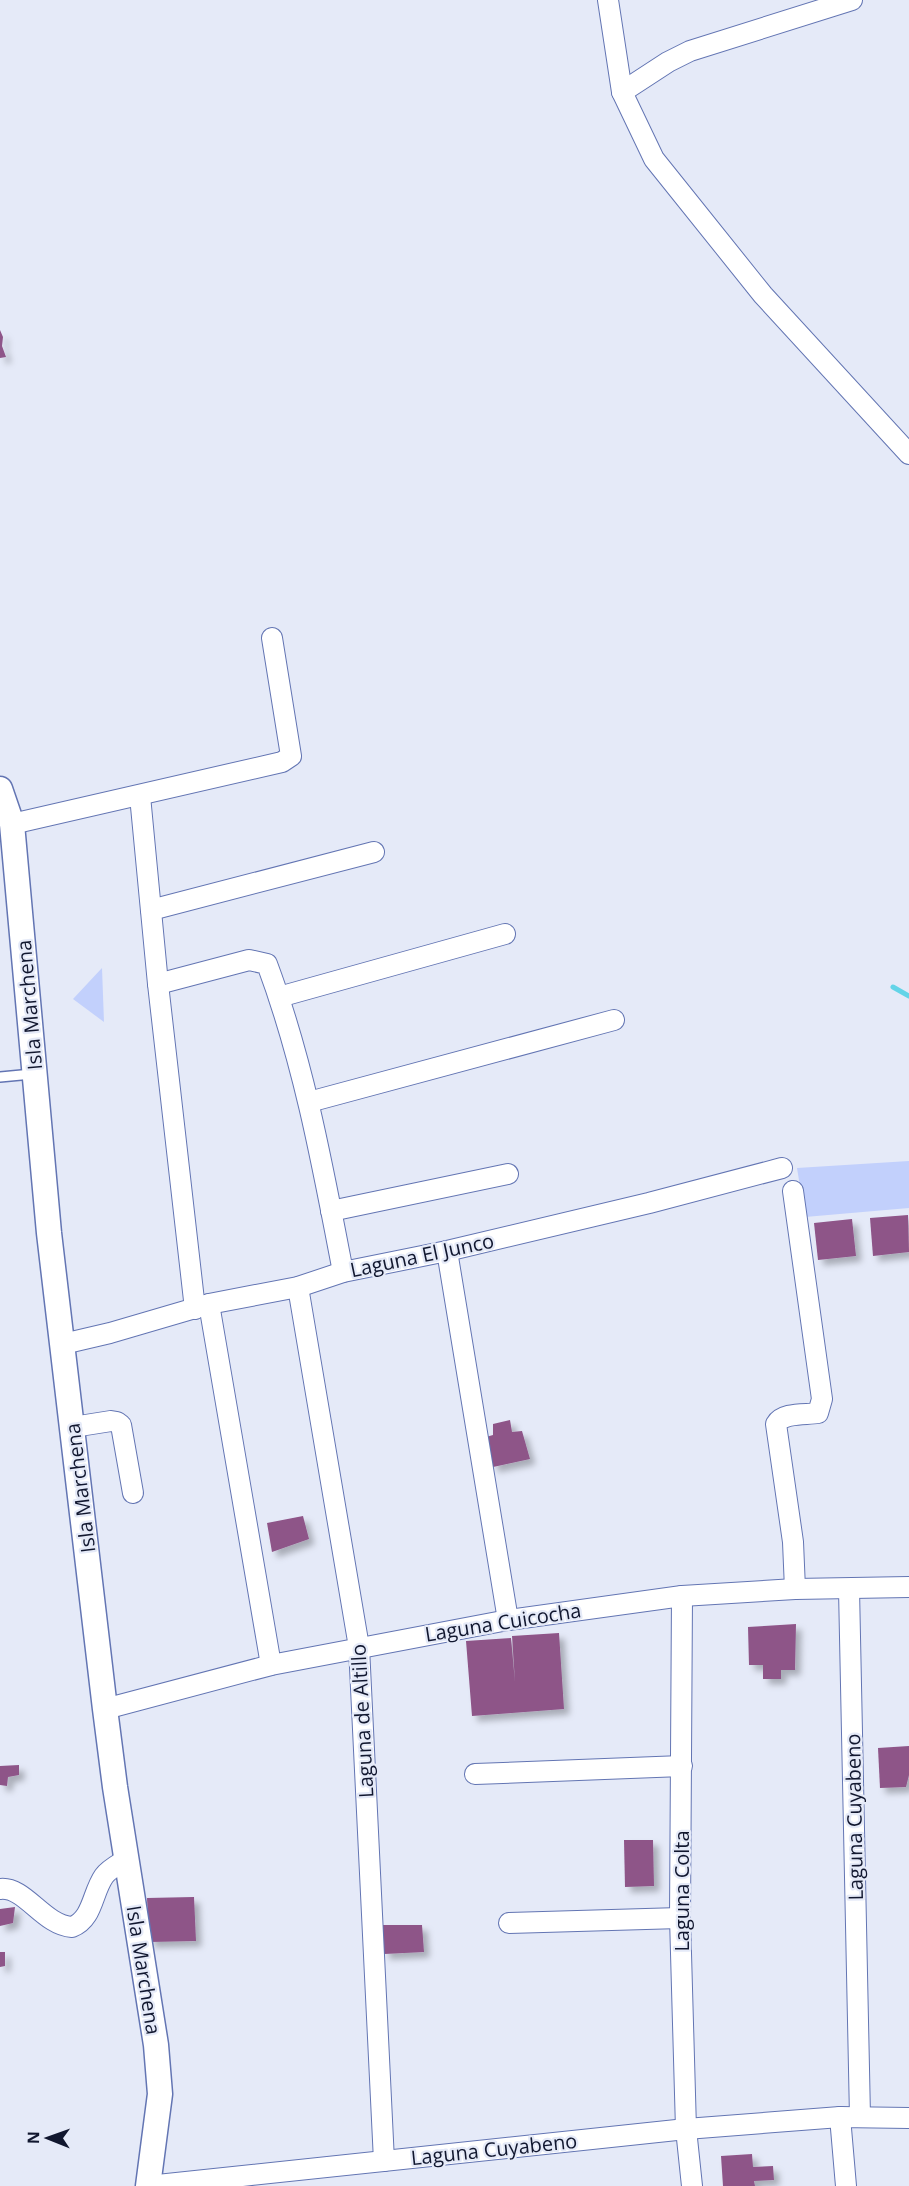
<svg xmlns="http://www.w3.org/2000/svg" width="909" height="2186" viewBox="0 0 909 2186" font-family="'Open Sans',sans-serif">
	<defs>
		<filter id="shadow"><feDropShadow dx="5.5" dy="5.5" stdDeviation="3" flood-color="#0004"/></filter>
	</defs>
	<rect width="100%" height="100%" fill="#e5eaf8"/>
	<!-- green -->
	<g fill="#c2d0fc">
		<path d="M102,968L104,1022L73,999Z"/>
		<path d="M909,1161V1208L805,1217L797,1168Z"/>
	</g>
	<g fill="none" stroke-linecap="round" stroke-linejoin="round">
		<!-- stream -->
		<path stroke="#63d4e8" stroke-width="5" d="M893,987L909,996"/>
	</g>
	<!-- building -->
	<g fill="#8e5488" filter="url(#shadow)">
		<path d="M0,330L3,337L2,346L6,357L0,358Z"/>
		<path d="M908,1215L909,1252L873,1256L870,1218Z"/>
		<path d="M852,1219L856,1256L818,1260L814,1223Z"/>
		<path d="M510,1420L512,1432L522,1431L530,1459L493,1467L486,1437L493,1435V1424Z"/>
		<path d="M303,1516L309,1539L272,1552L267,1523Z"/>
		<path d="M796,1624L795,1670H781V1679H763V1665H749L748,1627Z"/>
		<path d="M559,1633L564,1709L472,1716L466,1641L511,1638L515,1682L512,1636Z"/>
		<path d="M909,1746V1775L906,1787L880,1788L878,1748Z"/>
		<path d="M19,1765V1775L8,1777L7,1786L0,1785V1766Z"/>
		<path d="M624,1840H653L654,1886L625,1887Z"/>
		<path d="M194,1897L196,1941L149,1942L147,1898Z"/>
		<path d="M15,1907L13,1923L0,1926V1909Z"/>
		<path d="M382,1925H422L424,1952L384,1954Z"/>
		<path d="M0,1952H5V1966L0,1967Z"/>
		<path d="M752,2154L753,2167L773,2166L774,2180L754,2181L755,2186H723L721,2156Z"/>
	</g>
	<g fill="none" stroke-linecap="round" stroke-linejoin="round">
		<defs>
			<path id="service" d="M0,1077L32,1074"/>
			<g id="minor">
				<path d="M608,0L622,92L654,159L763,295L909,454"/>
				<path d="M622,92L668,62L690,51L852,0"/>
				<path d="M140,796L158,984L195,1309"/>
				<path d="M12,824L282,762L291,756L272,638"/>
				<path d="M151,910L374,852"/>
				<path d="M158,984L249,960L267,964C304,1063 323,1168 343,1272"/>
				<path d="M279,997L505,934"/>
				<path d="M309,1102L614,1020"/>
				<path d="M793,1191L822,1399L818,1413C805,1415 783,1412 776,1424L793,1542L795,1589"/>
				<path d="M331,1211L508,1174"/>
				<path d="M447,1251L508,1620"/>
				<path d="M298,1287L359,1647L384,2161"/>
				<path d="M209,1304L271,1665"/>
				<path d="M63,1344L110,1333L209,1304L298,1287L343,1272L447,1251L649,1203L782,1168"/>
				<path d="M73,1427L111,1421L117,1422L121,1425L133,1493"/>
				<path d="M849,1589L860,2117"/>
				<path d="M682,1596L680,1918L686,2129L692,2186"/>
				<path d="M105,1709L271,1665L508,1620L682,1596L795,1589L909,1587"/>
				<path d="M475,1774L682,1766"/>
				<path d="M0,1889C25,1886 43,1925 72,1927C93,1919 92,1893 104,1876C109,1869 119,1864 127,1859"/>
				<path d="M509,1923L680,1918"/>
				<path d="M840,2117L846,2186"/>
				<path d="M148,2186L686,2129L840,2117L909,2118"/>
			</g>
			<path id="tertiary" d="M0,789L12,824L49,1233L105,1709L115,1787L156,2045L160,2094L148,2186"/>
		</defs>
		<!-- service casing -->
		<use href="#service" stroke="#6375b3" stroke-width="12"/>
		<!-- minor casing -->
		<use href="#minor" stroke="#6375b3" stroke-width="22"/>
		<!-- tertiary casing -->
		<use href="#tertiary" stroke="#6375b3" stroke-width="27"/>
		<!-- service -->
		<use href="#service" stroke="#fff" stroke-width="9"/>
		<!-- minor -->
		<use href="#minor" stroke="#fff" stroke-width="20"/>
		<!-- tertiary -->
		<use href="#tertiary" stroke="#fff" stroke-width="24"/>
	</g>
	<g text-anchor="middle" dominant-baseline="central" stroke-width="4.5" stroke-linejoin="round" paint-order="stroke">
		<!-- street labels -->
		<g font-size="20" fill="#11172f" stroke="#e5eaf8">
			<text transform="translate(29 1005) rotate(-95)">Isla Marchena</text>
			<text transform="translate(422 1255) rotate(-12)">Laguna El Junco</text>
			<text transform="translate(80 1488) rotate(-97)">Isla Marchena</text>
			<text transform="translate(503 1622) rotate(-9)">Laguna Cuicocha</text>
			<text transform="translate(362 1721) rotate(-93)">Laguna de Altillo</text>
			<text transform="translate(854 1817) rotate(-91)">Laguna Cuyabeno</text>
			<text transform="translate(681 1891) rotate(-90)">Laguna Colta</text>
			<text transform="translate(144 1970) rotate(81)">Isla Marchena</text>
			<text transform="translate(494 2149) rotate(-6)">Laguna Cuyabeno</text>
		</g>
	</g>
	<!-- north arrow -->
	<g transform="translate(48 2138) rotate(271)" stroke="#e5eaf8" stroke-width="4.5" paint-order="stroke">
	<path d="M0-4.5L10 22L0 15L-10 22Z" fill="#11172f"/>
	<text y="-9" font-size="16" font-weight="bold" text-anchor="middle" fill="#11172f">N</text>
	</g>
</svg>
